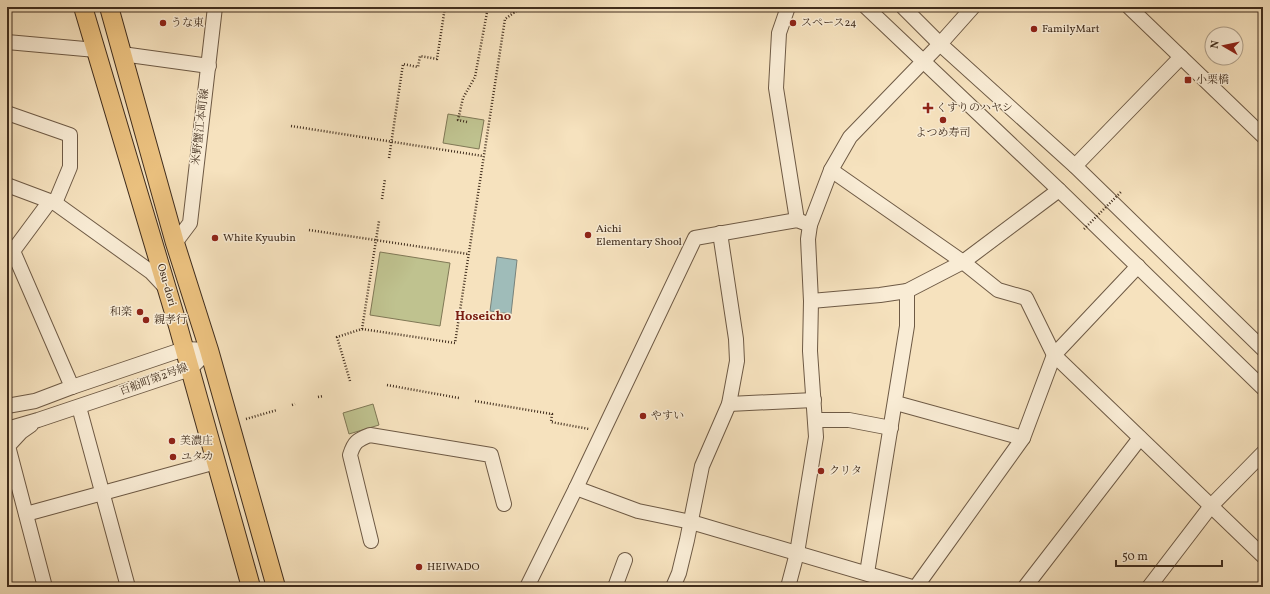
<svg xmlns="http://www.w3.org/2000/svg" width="1270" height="594" viewBox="0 0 1270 594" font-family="Vollkorn,'Noto Serif JP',serif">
	<rect width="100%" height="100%" fill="#f6e2be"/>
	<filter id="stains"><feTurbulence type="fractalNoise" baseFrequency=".005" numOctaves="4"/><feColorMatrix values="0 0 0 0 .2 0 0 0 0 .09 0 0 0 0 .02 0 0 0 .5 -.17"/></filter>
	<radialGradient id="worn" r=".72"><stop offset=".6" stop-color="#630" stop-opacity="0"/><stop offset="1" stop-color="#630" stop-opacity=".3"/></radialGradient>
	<!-- green -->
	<g fill="#bfc28f" stroke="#807856">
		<path d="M448,114L484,120L479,149L443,143Z"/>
		<path d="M380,252L450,263L440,326L370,315Z"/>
		<path d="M373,404L379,425L349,434L343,413Z"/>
	</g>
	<!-- water -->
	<path fill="#9fbcb9" stroke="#79837b" d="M497,257L517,260L511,314L490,311Z"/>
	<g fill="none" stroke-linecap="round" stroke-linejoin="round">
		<defs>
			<g id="minor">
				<path d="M788,7L779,33L776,88L797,220"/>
				<path d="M866,7L1059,190L1263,388"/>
				<path d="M903,7L940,44L1075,166L1263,349"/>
				<path d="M1129,7L1263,136"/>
				<path d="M7,42L96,50"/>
				<path d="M122,54L209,66"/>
				<path d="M7,113L70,135V167L55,203"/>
				<path d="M1075,166L1181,57"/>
				<path d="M831,170L963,262L998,290L1026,298L1054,355L1263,556"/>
				<path d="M7,185L55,203L151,272L166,288"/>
				<path d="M50,201L13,251L72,387"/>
				<path d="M175,243L190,223L215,7"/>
				<path d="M811,301L880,295L907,291L963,262L1059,190"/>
				<path d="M896,403L1023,438"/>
				<path d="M729,404L814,400"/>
				<path d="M7,406L35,401L72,387L184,349L209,350"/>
				<path d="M79,407L128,587"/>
				<path d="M815,420H849L891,428"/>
				<path d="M31,425L21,432L8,446L45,587"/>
				<path d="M7,429L38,420L190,369L209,350"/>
				<path d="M576,488L638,511L691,522L912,587"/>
				<path d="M26,514L216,462"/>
				<path d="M371,541L350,455C354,442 357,440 370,435L491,455L504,504"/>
				<path d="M867,573L907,326V291"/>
				<path d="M527,587L576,488L695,238L797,220L810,225"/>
				<path d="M615,587L625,560"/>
				<path d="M673,587L679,573L687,540L702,466L729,404L737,361L736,339L720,233"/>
				<path d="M788,587L797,553L816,437L810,351L811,301L808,239L810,225L831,170L850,137L940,44L973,7"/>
				<path d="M916,587L1023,438L1054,355L1138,266"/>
				<path d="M1025,587L1140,438"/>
				<path d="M1149,587L1211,506L1263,453"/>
			</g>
			<g id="major">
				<path d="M83,7L178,326L251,587"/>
				<path d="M109,7L175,243L209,350L276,587"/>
			</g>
		</defs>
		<!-- minor casing -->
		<use href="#minor" stroke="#6e5a45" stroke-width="16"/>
		<!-- major casing -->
		<use href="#major" stroke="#402d1d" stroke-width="20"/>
		<!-- path -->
		<g stroke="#402d1d" stroke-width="2.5" stroke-dasharray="1 2" stroke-linecap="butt">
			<path d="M487,7L515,12"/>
			<path d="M467,122L458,120L463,98L475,77L488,7"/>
			<path d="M291,126L483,156"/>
			<path d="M389,158L403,64L418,67L420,56L437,59L445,7"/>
			<path d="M382,199L385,179"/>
			<path d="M309,230L468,254"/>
			<path d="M362,329L455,343L505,19L522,7"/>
			<path d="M350,381L337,337L362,329L379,221"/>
			<path d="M387,385L459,398"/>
			<path d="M318,397L323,396"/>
			<path d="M475,401L552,414L551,422L589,429"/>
			<path d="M292,405L295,404"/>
			<path d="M246,419L277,410"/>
		</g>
		<!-- minor -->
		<use href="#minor" stroke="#f9ecd5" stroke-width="14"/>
		<!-- major -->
		<use href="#major" stroke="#ebc17f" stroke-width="18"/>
		<!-- path-bridge -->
		<path stroke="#402d1d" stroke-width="2.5" stroke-dasharray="1 2" stroke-linecap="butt" d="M1084,229L1121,192"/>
	</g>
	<!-- markers -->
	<g fill="#8f2418" stroke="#f9ecd5" stroke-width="1.5">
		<circle cx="163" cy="23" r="4"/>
		<circle cx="793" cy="23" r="4"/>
		<circle cx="1034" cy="29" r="4"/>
		<rect x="1184" y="76" width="8" height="8" rx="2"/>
		<path d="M926 102h4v4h4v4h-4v4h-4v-4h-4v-4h4z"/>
		<circle cx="943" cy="120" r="4"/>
		<circle cx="588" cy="235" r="4"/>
		<circle cx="215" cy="238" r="4"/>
		<circle cx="140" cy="312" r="4"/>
		<circle cx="146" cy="320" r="4"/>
		<circle cx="643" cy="416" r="4"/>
		<circle cx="172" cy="441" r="4"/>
		<circle cx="173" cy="457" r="4"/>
		<circle cx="821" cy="471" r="4"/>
		<circle cx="419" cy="567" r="4"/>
	</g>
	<g text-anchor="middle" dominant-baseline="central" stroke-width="3" stroke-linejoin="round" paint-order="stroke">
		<!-- poi labels -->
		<g font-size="11" fill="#402d1d" stroke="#f9ecd5" text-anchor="start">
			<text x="171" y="23">うな東</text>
			<text x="801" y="23">スペース24</text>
			<text x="1042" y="29">FamilyMart</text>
			<text x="1196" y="80">小栗橋</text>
			<text x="936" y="108">くすりのハヤシ</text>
			<text x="943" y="133" text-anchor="middle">よつめ寿司</text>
			<text x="596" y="229">Aichi<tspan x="596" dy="13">Elementary Shool</tspan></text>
			<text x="223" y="238">White Kyuubin</text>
			<text x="132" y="312" text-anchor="end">和楽</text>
			<text x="154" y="320">親孝行</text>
			<text x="651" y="416">やすい</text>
			<text x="180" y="441">美濃庄</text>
			<text x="181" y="457">ユタカ</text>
			<text x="829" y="471">クリタ</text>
			<text x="427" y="567">HEIWADO</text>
		</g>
		<!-- street labels -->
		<g font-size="11" fill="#402d1d" stroke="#f9ecd5">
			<text transform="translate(201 127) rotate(-83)">米野蟹江本町線</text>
			<text transform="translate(166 285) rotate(74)">Osu-dori</text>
			<text transform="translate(154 380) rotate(-20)">百船町第2号線</text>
		</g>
		<!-- quarter labels -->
		<g font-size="13" font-weight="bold" fill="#7a1f14" stroke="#f9ecd5">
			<text x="483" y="317">Hoseicho</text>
		</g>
	</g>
	<!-- margin -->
	<rect width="1270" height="594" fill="none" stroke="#f6e2be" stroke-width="24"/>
	<rect x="8" y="8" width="1254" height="578" fill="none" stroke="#402d1d" stroke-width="2"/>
	<rect x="12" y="12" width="1246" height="570" fill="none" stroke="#402d1d"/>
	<!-- north arrow -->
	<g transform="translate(1224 46) rotate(279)"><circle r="19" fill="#f9ecd5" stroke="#afa08b"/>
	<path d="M0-3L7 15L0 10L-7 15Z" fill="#8f2418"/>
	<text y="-6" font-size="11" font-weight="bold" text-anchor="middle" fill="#402d1d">N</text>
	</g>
	<!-- scale -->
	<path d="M1116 560v6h106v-6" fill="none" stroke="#402d1d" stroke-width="2"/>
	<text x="1122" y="560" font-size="12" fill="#402d1d" stroke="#f9ecd5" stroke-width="3" paint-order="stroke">50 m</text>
	<rect width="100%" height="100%" filter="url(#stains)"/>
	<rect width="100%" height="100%" fill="url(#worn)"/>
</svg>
